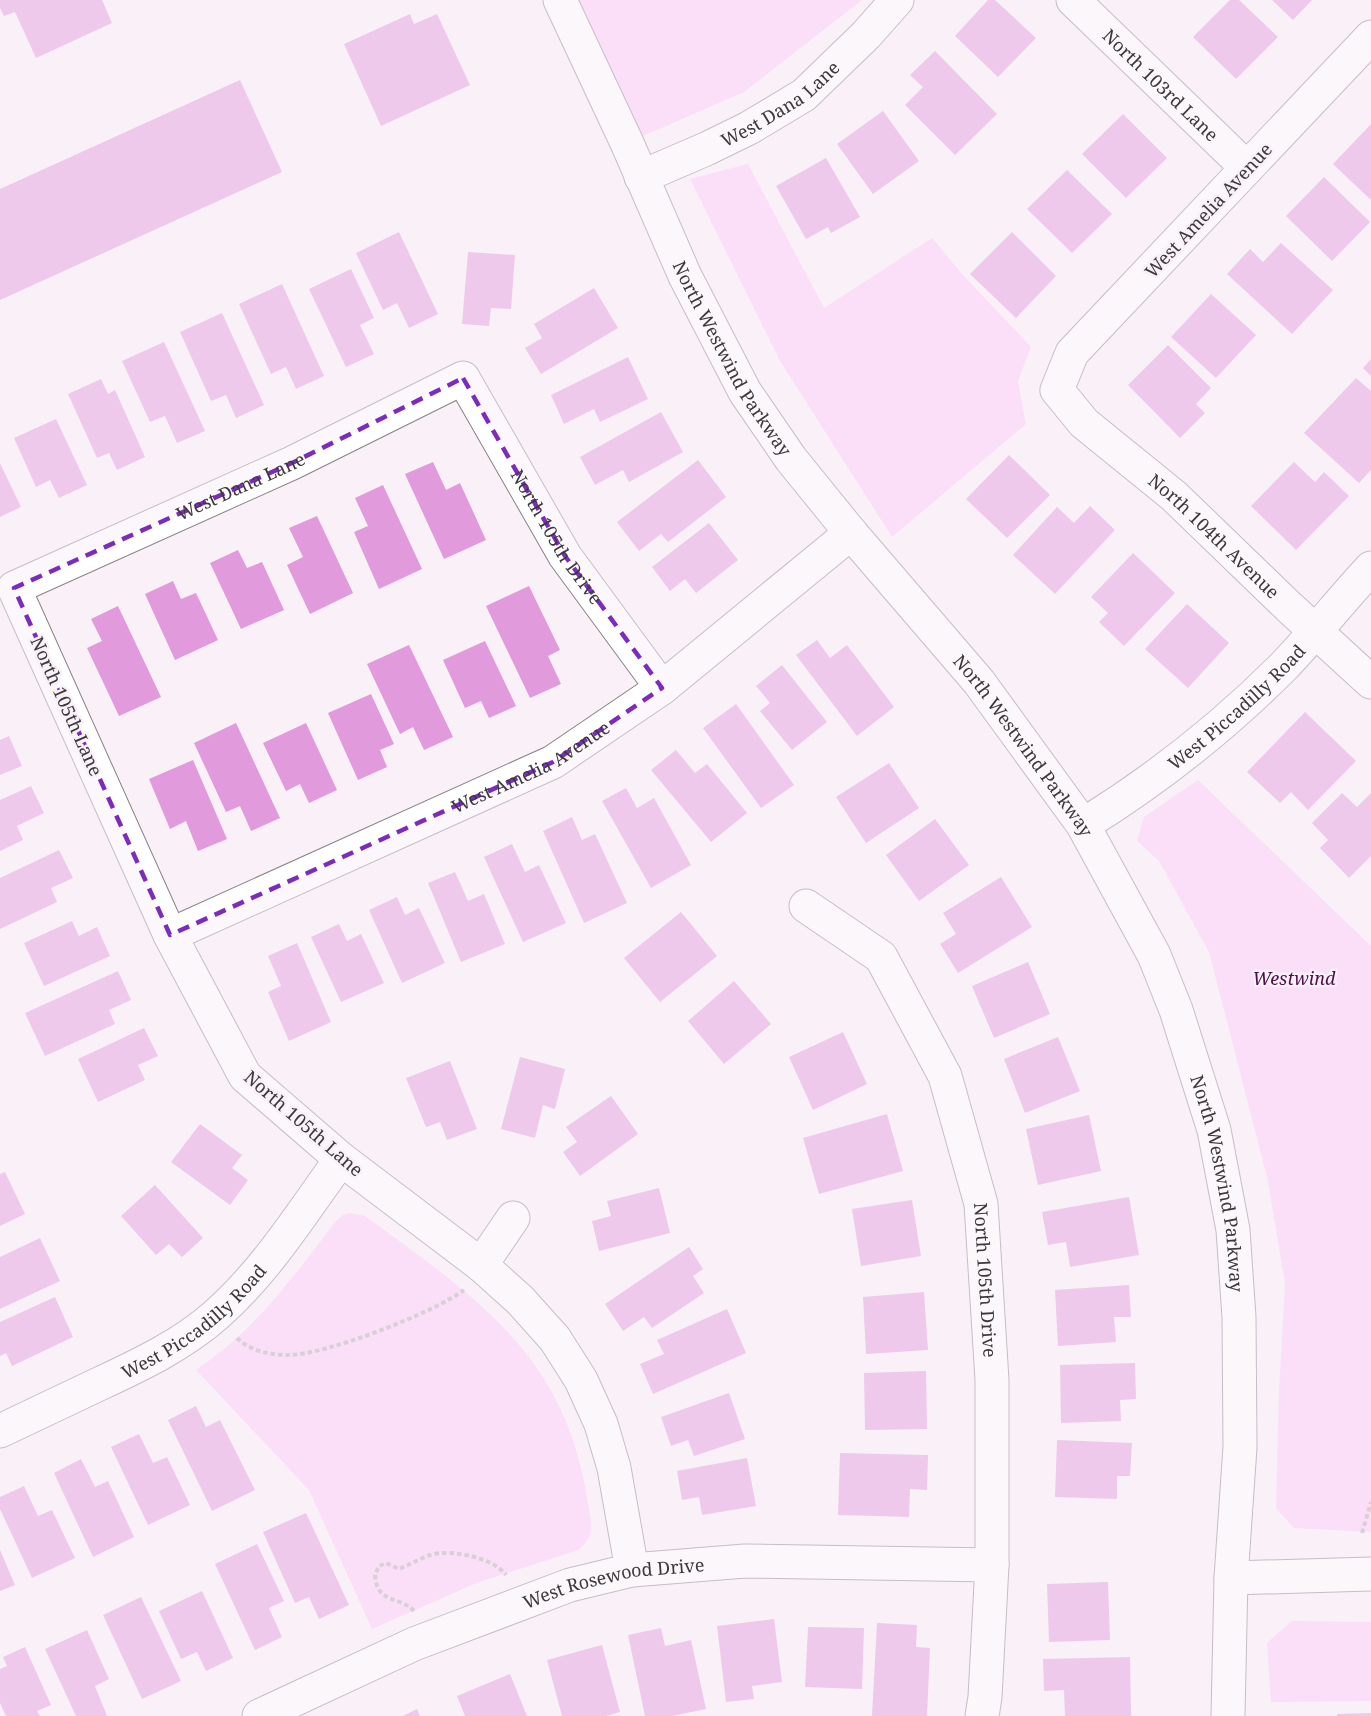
<svg xmlns="http://www.w3.org/2000/svg" width="1371" height="1716" viewBox="0 0 1371 1716" font-family="'Noto Serif',serif">
	<rect width="100%" height="100%" fill="#f9f0f8"/>
	<!-- green -->
	<g fill="#fdc8f8">
		<path d="M560,0H862L744,92L627,143Z"/>
		<path d="M748,164L824,308L932,238L963,275L1031,347L1018,381L1026,424L892,537L780,361L690,179Z"/>
		<path d="M1198,780L1371,946V1532L1294,1528L1276,1508L1279,1391L1285,1284L1268,1181L1209,952L1159,861L1137,841L1144,817Z"/>
		<path d="M349,1213L365,1216C471,1294 562,1351 586,1492C589,1514 599,1535 578,1550L479,1582L372,1629L309,1490L196,1370C257,1328 291,1280 335,1222L343,1215Z"/>
		<path d="M1292,1621L1371,1622V1701L1271,1702L1267,1643Z"/>
	</g>
	<!-- building -->
	<g fill="#e19adb">
		<path d="M0,0H102L112,23L36,58L15,12L4,16L0,8Z"/>
		<path d="M988,0H995L1036,38L998,77L955,36Z"/>
		<path d="M1230,0H1239L1278,37L1236,79L1193,37Z"/>
		<path d="M1272,0H1312L1293,20Z"/>
		<path d="M410,14L414,24L437,14L470,85L381,126L344,44Z"/>
		<path d="M935,51L997,114L955,155L905,105L923,87L910,75Z"/>
		<path d="M240,80L282,172L0,300V189Z"/>
		<path d="M883,111L919,161L873,194L837,144Z"/>
		<path d="M1123,114L1167,158L1126,198L1082,154Z"/>
		<path d="M1371,124V200L1333,164Z"/>
		<path d="M826,158L860,217L831,233L828,227L806,239L776,186Z"/>
		<path d="M1067,170L1112,214L1072,253L1027,209Z"/>
		<path d="M1324,177L1370,222L1332,261L1286,216Z"/>
		<path d="M399,232L438,314L409,328L397,303L383,310L356,253Z"/>
		<path d="M1012,232L1056,276L1016,318L970,274Z"/>
		<path d="M1281,243L1333,290L1292,334L1227,274L1250,249L1263,262Z"/>
		<path d="M468,252L515,255L511,309L491,308L489,326L462,324Z"/>
		<path d="M351,269L374,318L360,325L374,354L346,367L309,289Z"/>
		<path d="M282,284L324,376L296,389L286,367L271,374L239,304Z"/>
		<path d="M594,288L618,328L541,374L525,348L542,338L534,324Z"/>
		<path d="M1211,294L1256,335L1216,378L1171,337Z"/>
		<path d="M222,313L264,405L236,418L226,395L211,401L180,332Z"/>
		<path d="M164,342L205,431L177,443L165,416L150,422L122,361Z"/>
		<path d="M1168,345L1211,388L1196,404L1205,413L1180,438L1128,385Z"/>
		<path d="M628,357L648,399L600,422L594,409L564,424L551,395Z"/>
		<path d="M1371,359V376L1363,368Z"/>
		<path d="M1356,378L1371,391V470L1359,483L1304,433Z"/>
		<path d="M101,379L108,394L115,390L145,457L117,470L109,453L97,458L68,394Z"/>
		<path d="M661,412L683,452L629,482L623,470L595,485L580,457Z"/>
		<path d="M56,419L87,485L59,498L50,480L36,487L14,438Z"/>
		<path d="M1009,455L1050,495L1007,538L966,499Z"/>
		<path d="M698,460L726,497L668,542L661,534L639,551L617,522Z"/>
		<path d="M433,462L446,490L460,483L486,540L444,559L405,474Z"/>
		<path d="M1294,462L1315,482L1324,472L1349,496L1296,550L1251,506Z"/>
		<path d="M0,463L21,507L0,517Z"/>
		<path d="M383,485L422,569L379,589L354,532L368,526L355,498Z"/>
		<path d="M1090,506L1115,530L1055,594L1013,555L1057,507L1074,523Z"/>
		<path d="M317,516L353,593L310,614L287,565L303,557L289,528Z"/>
		<path d="M709,523L738,560L696,593L685,579L670,591L652,567Z"/>
		<path d="M238,550L247,568L262,562L284,610L241,629L210,563Z"/>
		<path d="M1133,553L1175,593L1124,646L1099,622L1108,613L1091,597Z"/>
		<path d="M173,581L181,599L196,593L218,640L175,660L145,594Z"/>
		<path d="M529,586L560,650L548,656L561,684L530,698L486,606Z"/>
		<path d="M1187,604L1229,643L1188,688L1145,649Z"/>
		<path d="M118,606L161,697L119,716L87,648L102,641L91,619Z"/>
		<path d="M817,640L830,658L847,645L894,707L857,736L796,655Z"/>
		<path d="M485,641L516,706L489,718L481,701L465,708L443,660Z"/>
		<path d="M409,645L453,737L424,750L413,727L400,734L367,664Z"/>
		<path d="M782,665L827,722L792,750L760,711L770,703L756,686Z"/>
		<path d="M371,694L394,744L380,750L387,767L358,780L328,713Z"/>
		<path d="M736,704L794,785L761,808L703,728Z"/>
		<path d="M1305,712L1356,761L1308,810L1291,792L1280,803L1247,772Z"/>
		<path d="M236,723L280,818L251,831L240,806L226,812L194,743Z"/>
		<path d="M306,723L337,790L309,803L300,784L286,791L263,743Z"/>
		<path d="M9,736L22,766L0,775V740Z"/>
		<path d="M676,750L695,773L707,764L747,813L711,842L651,770Z"/>
		<path d="M193,760L227,839L198,851L186,821L170,829L149,779Z"/>
		<path d="M889,763L919,808L866,843L836,797Z"/>
		<path d="M31,786L44,813L17,826L23,840L0,851V800Z"/>
		<path d="M626,788L637,808L654,798L691,865L651,888L602,801Z"/>
		<path d="M1342,793L1357,807L1371,793V856L1349,878L1320,848L1328,840L1312,823Z"/>
		<path d="M572,817L582,840L595,834L627,903L584,923L543,831Z"/>
		<path d="M935,819L969,865L919,901L886,855Z"/>
		<path d="M512,844L525,872L539,865L566,923L523,942L484,857Z"/>
		<path d="M59,850L73,878L51,888L57,902L0,929V878Z"/>
		<path d="M455,872L468,901L484,894L505,944L461,962L428,883Z"/>
		<path d="M1001,877L1032,927L958,973L940,944L956,934L943,913Z"/>
		<path d="M397,897L405,915L419,908L445,963L402,983L369,910Z"/>
		<path d="M681,912L717,956L660,1002L624,958Z"/>
		<path d="M72,921L79,936L97,927L110,956L44,986L24,943Z"/>
		<path d="M339,924L347,941L361,934L384,983L341,1002L311,937Z"/>
		<path d="M297,943L331,1022L289,1041L268,992L281,986L268,956Z"/>
		<path d="M1028,962L1050,1014L994,1038L972,986Z"/>
		<path d="M118,971L131,1000L109,1010L115,1024L45,1056L25,1013Z"/>
		<path d="M734,981L771,1024L724,1064L688,1021Z"/>
		<path d="M144,1028L158,1056L138,1065L145,1080L98,1102L78,1059Z"/>
		<path d="M843,1032L867,1084L813,1110L789,1057Z"/>
		<path d="M1058,1037L1080,1091L1025,1113L1004,1059Z"/>
		<path d="M520,1057L565,1069L555,1109L543,1105L535,1138L501,1129Z"/>
		<path d="M450,1061L477,1129L447,1140L440,1122L426,1127L406,1078Z"/>
		<path d="M611,1096L638,1134L580,1176L563,1152L577,1142L566,1127Z"/>
		<path d="M887,1114L903,1171L819,1194L803,1138Z"/>
		<path d="M1089,1115L1101,1171L1038,1185L1026,1129Z"/>
		<path d="M200,1124L242,1155L232,1168L248,1180L230,1205L171,1162Z"/>
		<path d="M5,1172L25,1214L0,1226V1174Z"/>
		<path d="M155,1185L203,1238L182,1257L169,1244L156,1255L121,1216Z"/>
		<path d="M659,1188L670,1233L599,1251L592,1221L611,1216L607,1201Z"/>
		<path d="M1129,1197L1139,1255L1070,1267L1066,1242L1048,1245L1042,1212Z"/>
		<path d="M912,1200L921,1256L861,1266L852,1209Z"/>
		<path d="M40,1238L60,1281L0,1309V1257Z"/>
		<path d="M689,1247L703,1269L693,1276L704,1293L652,1328L644,1317L623,1331L605,1304Z"/>
		<path d="M1129,1285L1131,1317H1114L1116,1342L1058,1346L1055,1290Z"/>
		<path d="M924,1292L928,1350L866,1354L863,1297Z"/>
		<path d="M55,1297L73,1337L12,1366L6,1353L0,1356V1322Z"/>
		<path d="M727,1309L746,1353L653,1394L640,1364L664,1354L657,1340Z"/>
		<path d="M1135,1363L1136,1399L1120,1400L1121,1421L1061,1423L1060,1365Z"/>
		<path d="M926,1371L927,1429L865,1430L864,1373Z"/>
		<path d="M729,1393L745,1439L694,1456L688,1440L671,1446L661,1417Z"/>
		<path d="M196,1406L206,1427L220,1420L255,1490L212,1511L168,1420Z"/>
		<path d="M139,1434L153,1463L167,1457L190,1505L148,1525L111,1447Z"/>
		<path d="M1057,1440L1132,1443L1130,1476H1117V1499L1055,1497Z"/>
		<path d="M840,1453L928,1455L927,1490L910,1489L909,1517L838,1515Z"/>
		<path d="M747,1458L756,1506L702,1515L699,1497L682,1500L677,1471Z"/>
		<path d="M81,1459L95,1487L108,1481L134,1537L93,1557L54,1473Z"/>
		<path d="M24,1486L38,1516L52,1510L75,1558L32,1578L0,1509V1497Z"/>
		<path d="M306,1513L349,1605L319,1619L309,1597L295,1603L263,1532Z"/>
		<path d="M257,1544L284,1601L269,1608L282,1637L255,1650L215,1564Z"/>
		<path d="M0,1550L15,1585L0,1591Z"/>
		<path d="M1108,1582L1110,1640L1049,1642L1047,1584Z"/>
		<path d="M202,1591L233,1658L206,1671L197,1652L181,1659L159,1611Z"/>
		<path d="M141,1597L181,1681L142,1699L103,1615Z"/>
		<path d="M774,1619L782,1682L752,1686L754,1699L726,1702L717,1626Z"/>
		<path d="M877,1623L917,1625L916,1647L930,1648L927,1716H872Z"/>
		<path d="M808,1627L864,1628L862,1689L805,1687Z"/>
		<path d="M661,1628L665,1646L691,1640L706,1709L672,1716H645L628,1635Z"/>
		<path d="M87,1630L109,1679L95,1686L107,1716H76L45,1649Z"/>
		<path d="M602,1645L620,1712L606,1716H562L547,1660Z"/>
		<path d="M25,1647L51,1705L37,1711L40,1716H6L0,1703V1669L7,1666L3,1657Z"/>
		<path d="M1130,1657L1131,1716H1065L1064,1690L1044,1691L1043,1659Z"/>
		<path d="M510,1674L527,1716H465L457,1696Z"/>
		<path d="M417,1709L420,1716H403Z"/>
		<path d="M1371,1713V1716H1337V1714Z"/>
	</g>
	<g fill="none" stroke-linecap="round" stroke-linejoin="round">
		<defs>
			<g id="street">
				<path id="s1" d="M1073,0L1247,168"/>
				<path id="s2" d="M1371,37L1072,353L1057,390L1084,423L1174,496L1289,607L1371,682"/>
				<path id="s3" d="M641,177L706,149L749,128L804,95L866,35L897,0"/>
				<path id="s4" d="M1083,825C1156,780 1223,727 1283,667C1314,635 1341,600 1371,568"/>
				<path id="s5" d="M806,906L881,957L945,1076L981,1204L992,1380V1565L985,1697L982,1716"/>
				<path id="s6" d="M170,935L553,762L662,688L851,533"/>
				<path d="M481,1265L513,1218"/>
				<path id="s7" d="M0,1431C33,1415 66,1400 99,1384C140,1365 182,1345 216,1315C266,1271 302,1213 341,1159"/>
				<path id="s8" d="M632,1570L614,1468L601,1424L581,1380L555,1339L520,1300L481,1265L341,1159L245,1076L170,935L14,588L292,463L463,378L565,556L662,688"/>
				<path d="M1231,1578L1371,1574"/>
				<path id="s9" d="M259,1716L414,1644L570,1585L632,1570L745,1561L992,1565"/>
			</g>
			<g id="secondary">
				<path id="s10" d="M560,0L627,143L685,276L745,392L791,459L851,533L979,682L1083,825L1154,955L1176,1010L1214,1130L1233,1230L1239,1317L1240,1447L1231,1578L1228,1716"/>
			</g>
		</defs>
		<!-- street casing -->
		<use href="#street" stroke="#898188" stroke-width="35"/>
		<!-- secondary casing -->
		<use href="#secondary" stroke="#898188" stroke-width="35"/>
		<!-- path -->
		<g stroke="#afa8ae" stroke-width="4" stroke-dasharray="4.5 3" stroke-linecap="butt">
			<path d="M237,1338C250,1351 270,1355 288,1355C326,1355 433,1313 464,1290"/>
			<path d="M1362,1533L1371,1502"/>
			<path d="M414,1611C399,1595 377,1605 375,1575L379,1566L386,1563L399,1569C409,1565 419,1559 430,1555C450,1549 493,1557 506,1575"/>
		</g>
		<!-- street -->
		<use href="#street" stroke="#fff" stroke-width="33"/>
		<!-- secondary -->
		<use href="#secondary" stroke="#fff" stroke-width="33"/>
	</g>
	<!-- marked area -->
	<path d="M0 0H1371V1716H0ZM463,378L565,556L662,688L553,762L170,935L14,588L292,463Z" fill="#f9f0f8" fill-opacity=".55" fill-rule="evenodd"/>
	<path fill="none" stroke="#7b2cbf" stroke-width="4.5" stroke-dasharray="12 8" stroke-linejoin="round" d="M463,378L565,556L662,688L553,762L170,935L14,588L292,463Z"/>
	<g text-anchor="middle" dominant-baseline="central" stroke-width="5" stroke-linejoin="round" paint-order="stroke">
		<!-- street labels -->
		<g font-size="18" fill="#3c393c" stroke="#f9f0f8">
			<text stroke="none"><textPath href="#s1" startOffset="122">North 103rd Lane</textPath></text>
			<text stroke="none"><textPath href="#s3" startOffset="158">West Dana Lane</textPath></text>
			<text transform="translate(1208 210) rotate(-47)">West Amelia Avenue</text>
			<text stroke="none"><textPath href="#s10" startOffset="398">North Westwind Parkway</textPath></text>
			<text stroke="none"><textPath href="#s8" startOffset="1442">West Dana Lane</textPath></text>
			<text stroke="none"><textPath href="#s8" startOffset="1874">North 105th Drive</textPath></text>
			<text stroke="none"><textPath href="#s2" startOffset="690">North 104th Avenue</textPath></text>
			<text stroke="none"><textPath href="#s4" startOffset="194">West Piccadilly Road</textPath></text>
			<text transform="translate(67 706) rotate(66)">North 105th Lane</text>
			<text stroke="none"><textPath href="#s10" startOffset="884">North Westwind Parkway</textPath></text>
			<text stroke="none"><textPath href="#s6" startOffset="398">West Amelia Avenue</textPath></text>
			<text transform="translate(304 1123) rotate(41)">North 105th Lane</text>
			<text stroke="none"><textPath href="#s10" startOffset="1370">North Westwind Parkway</textPath></text>
			<text stroke="none"><textPath href="#s5" startOffset="435">North 105th Drive</textPath></text>
			<text stroke="none"><textPath href="#s7" startOffset="224">West Piccadilly Road</textPath></text>
			<text stroke="none"><textPath href="#s9" startOffset="381">West Rosewood Drive</textPath></text>
		</g>
		<!-- park labels -->
		<g font-size="18" font-style="italic" fill="#4d0e4a" stroke="#f9f0f8">
			<text x="1294" y="978">Westwind</text>
		</g>
	</g>
</svg>
